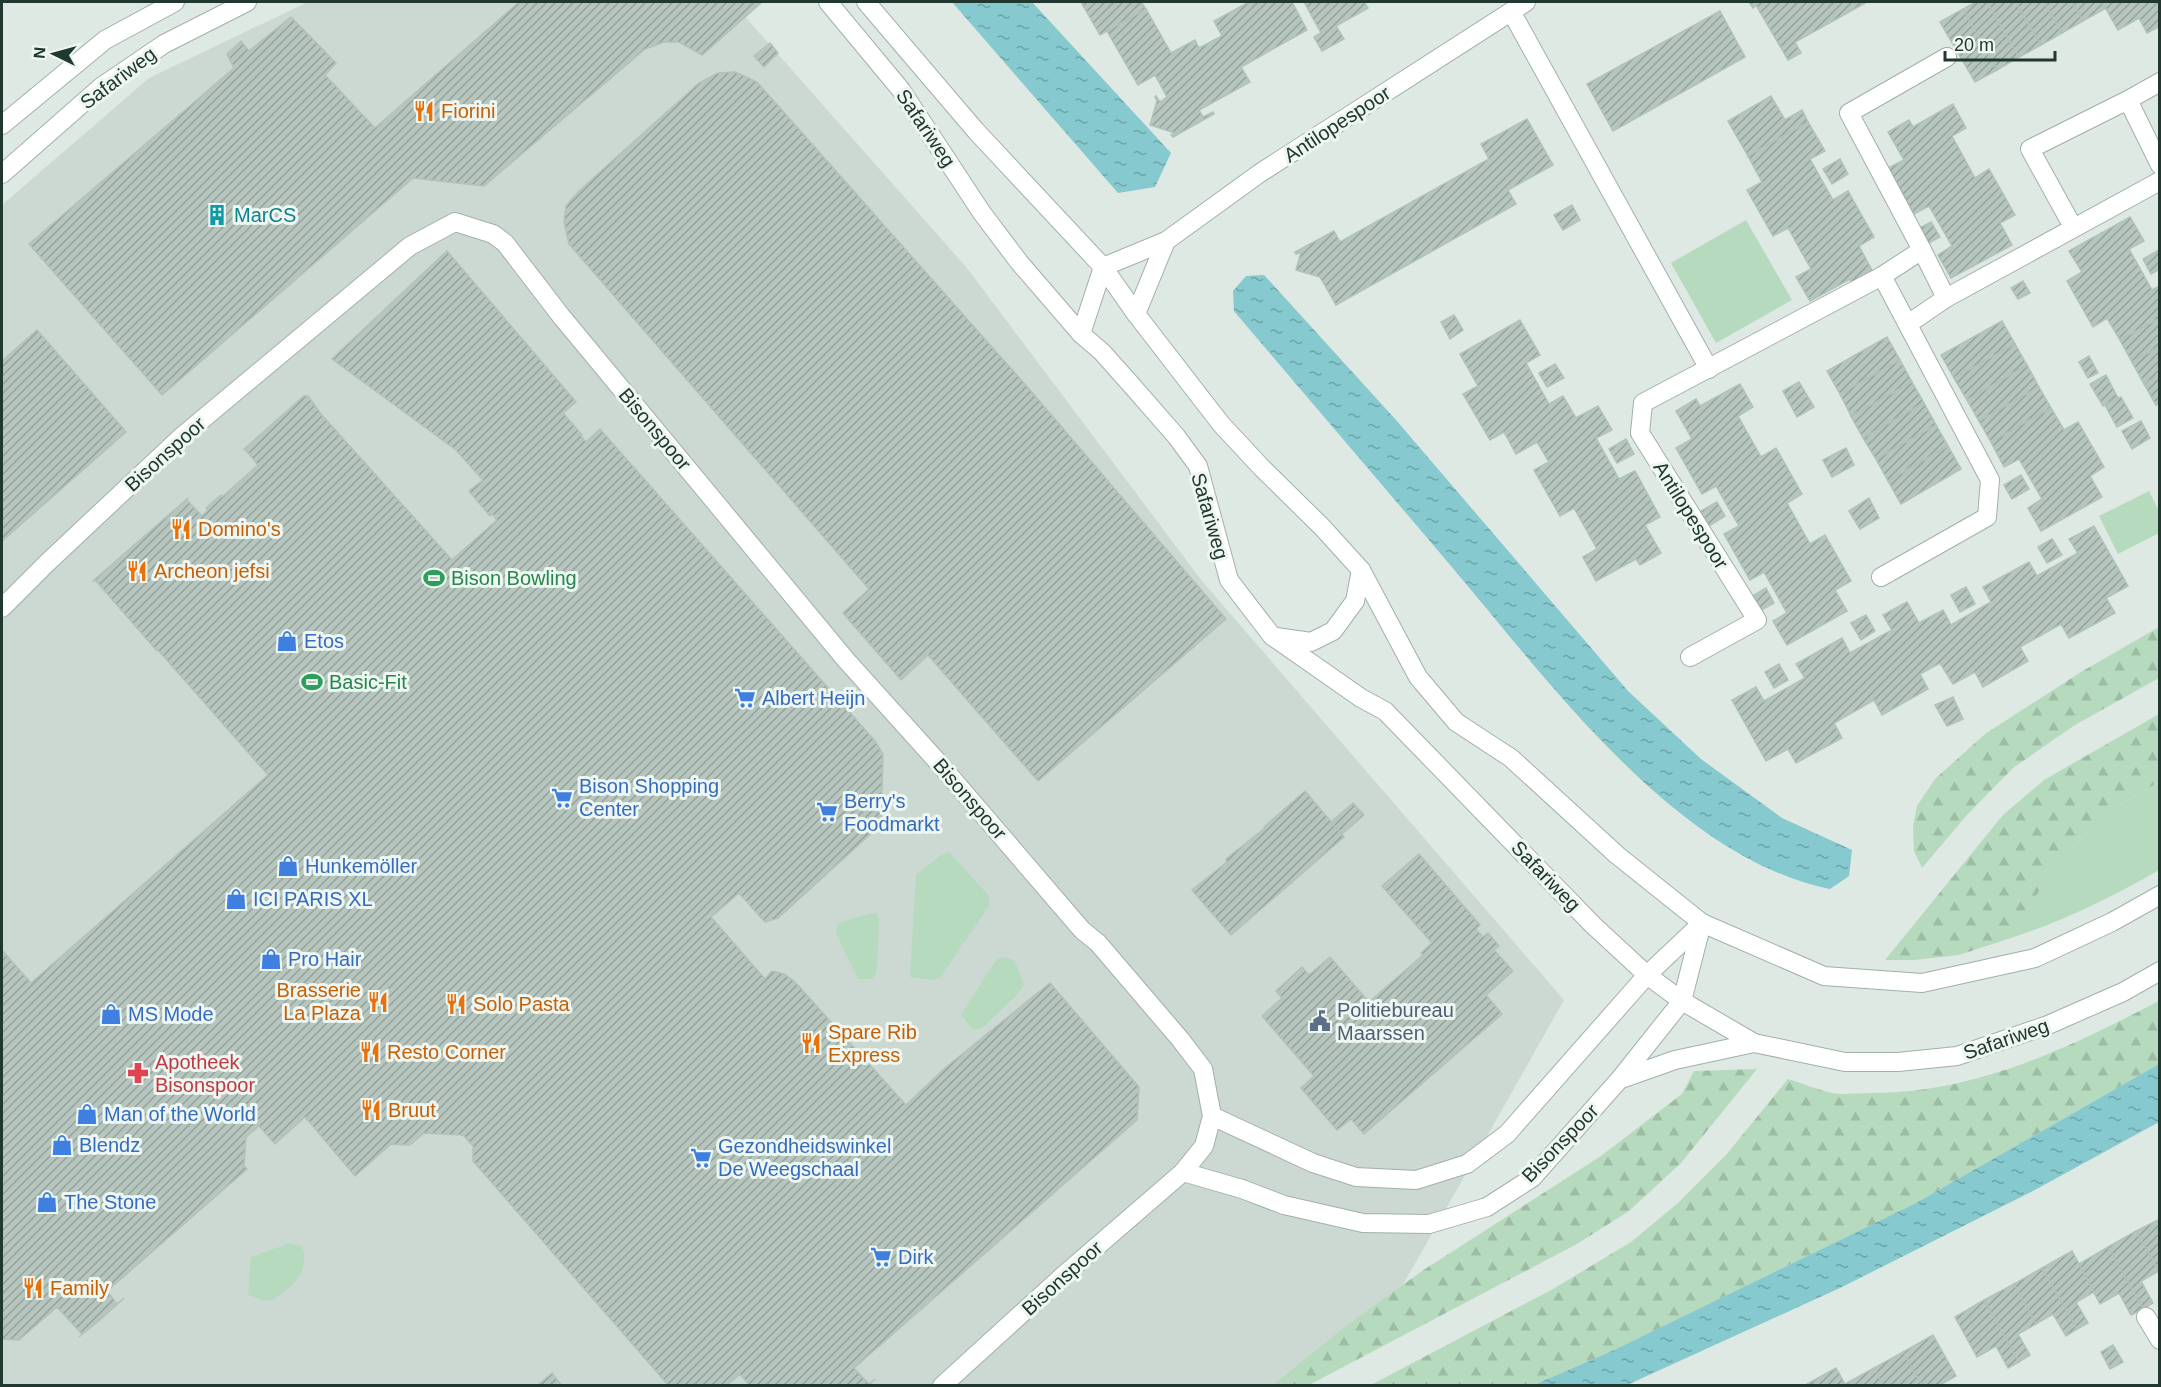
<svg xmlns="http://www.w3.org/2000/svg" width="2161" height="1387" viewBox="0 0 2161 1387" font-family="Arial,sans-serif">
	<defs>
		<pattern id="forest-firs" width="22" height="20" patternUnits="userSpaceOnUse" patternTransform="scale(1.5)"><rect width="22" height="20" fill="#b6dabd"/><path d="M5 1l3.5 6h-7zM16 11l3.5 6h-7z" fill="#9cbca3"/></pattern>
		<pattern id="water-ripples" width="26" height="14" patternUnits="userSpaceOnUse" patternTransform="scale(1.5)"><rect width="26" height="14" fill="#86c9ce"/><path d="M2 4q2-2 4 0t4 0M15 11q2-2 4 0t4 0" fill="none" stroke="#6da4a8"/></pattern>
		<pattern id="building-hatch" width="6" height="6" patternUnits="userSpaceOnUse" patternTransform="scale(1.5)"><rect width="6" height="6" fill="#b6c6bf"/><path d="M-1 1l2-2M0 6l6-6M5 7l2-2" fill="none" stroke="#94a29c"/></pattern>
	</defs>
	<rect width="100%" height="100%" fill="#dee9e3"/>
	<!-- built -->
	<path fill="#ccd9d2" d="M308,2H732L967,268L1202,581L1564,1000L1382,1322L1297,1385H2V205L149,78Z"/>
	<!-- green -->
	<g fill="#b6dabd">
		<path d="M1746,220L1792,300L1716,343L1671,263Z"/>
		<path d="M2149,491L2159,511V533L2118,554L2099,516Z"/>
		<path d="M2159,782V870C2112,897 2064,921 2011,938L2044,883L2080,840L2124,802Z"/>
		<path d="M949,852L989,896V906L940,978L931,980L910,977L916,875L941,855Z"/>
		<path d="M872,913H877L879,919L877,971L873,979H858L836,933L838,923Z"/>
		<path d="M1006,957L1015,961L1024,985L1018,994L981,1029H972L961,1014L997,959Z"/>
		<path d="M290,1243L302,1246C311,1272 292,1288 272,1300L267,1301L248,1295L251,1257Z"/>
	</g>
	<!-- forest -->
	<g fill="url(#forest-firs)">
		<path d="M2159,627V678L2075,725L2013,768L1967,815L1922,868L1914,851L1913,827L1917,806L1935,779L1985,734L2081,672Z"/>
		<path d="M2159,714V782L2124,802L2080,840L2044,883L2011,938L1959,955L1914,960H1885L2003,815L2044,780Z"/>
		<path d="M2159,1001V1064L1916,1203L1614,1350L1534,1385L1369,1386L1553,1289L1631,1242L1678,1203L1726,1155L1788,1079C1802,1083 1818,1090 1832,1093C1844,1095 1857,1093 1869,1093C1975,1094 2068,1048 2159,1001Z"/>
		<path d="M1757,1069L1681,1163L1629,1211L1577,1244L1309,1385H1273L1342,1329L1422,1271L1601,1156L1682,1094L1694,1071Z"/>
	</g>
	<!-- water -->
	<g fill="url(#water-ripples)">
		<path d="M952,2H1032L1171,153L1155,187L1118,193Z"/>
		<path d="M1264,275L1396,420L1628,691L1701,759L1782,818L1852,850L1849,876L1830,889C1676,858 1548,680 1451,566C1379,481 1306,396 1234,311L1233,291L1246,276Z"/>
		<path d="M2159,1064V1122L2031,1192L1840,1288L1627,1385H1534L1614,1350L1916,1203Z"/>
	</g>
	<!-- building -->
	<g fill="url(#building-hatch)" stroke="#b0c2b9" stroke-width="1.5">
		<path d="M519,2H762L702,55L679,42H664L645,49L484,186L413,178L162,395L29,244L234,68L227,54L241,41L249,51L291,17L336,63L325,75L375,128Z"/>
		<path d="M1081,2H1141L1146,9L1100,35Z"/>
		<path d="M1249,2H1292L1307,30L1241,67L1250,82L1199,110L1203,117L1213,112L1214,114L1173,137L1171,135L1175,133L1150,125L1157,101L1155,97L1156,96L1160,102L1167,97L1155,75L1138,85L1107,31L1146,9L1171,53L1195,40L1199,48L1222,36L1214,21Z"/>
		<path d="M1304,2H1364L1368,8L1336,26L1344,39L1322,51L1314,37L1321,33Z"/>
		<path d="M1749,2H1867L1795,42L1801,53L1788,60L1756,5L1753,8Z"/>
		<path d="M1976,2H1987L2019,57L1997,70L1963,9Z"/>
		<path d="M1987,2H2016L2041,45L2019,57Z"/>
		<path d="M2016,2H2044L2062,33L2041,45Z"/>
		<path d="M2044,2H2072L2083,21L2062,33Z"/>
		<path d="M2072,2H2102L2106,8L2083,21Z"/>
		<path d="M2102,2H2160V26L2147,33L2139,18L2118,30Z"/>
		<path d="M1963,9L1997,70L1975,82L1940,22Z"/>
		<path d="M1720,11L1745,57L1613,131L1587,84Z"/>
		<path d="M770,43L778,53L764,67L754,56Z"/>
		<path d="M735,72L757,82L1030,390L1226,619L1038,781L928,655L901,680L843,613L869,589L569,244L564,222L566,206L579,191L699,83L718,73Z"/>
		<path d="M1771,96L1785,120L1802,110L1808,122L1748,156L1728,121Z"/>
		<path d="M1953,104L1966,128L1952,136L1975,178L1989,169L2015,215L2000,223L2012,245L1951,278L1938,255L1952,246L1929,206L1914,214L1888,168L1904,160L1888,132L1909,120L1913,127Z"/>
		<path d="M1527,119L1553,165L1508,190L1516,204L1336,305L1320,277L1296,270L1301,252L1296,254L1295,252L1334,231L1340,242L1489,159L1481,144Z"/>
		<path d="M1808,122L1825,151L1810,159L1833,200L1848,191L1874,237L1859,246L1874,274L1853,285L1850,279L1810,301L1796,277L1811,269L1788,228L1773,236L1747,190L1762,182L1748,156Z"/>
		<path d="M1840,159L1848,174L1832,184L1823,169Z"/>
		<path d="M1572,205L1580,220L1563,230L1554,215Z"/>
		<path d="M2130,217L2144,241L2129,249L2152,290L2160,286V318L2120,340L2107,318L2093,327L2067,281L2082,272L2069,251Z"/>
		<path d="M1931,222L1940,237L1923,246L1914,231Z"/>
		<path d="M2159,250L2160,269L2151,274L2143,259Z"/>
		<path d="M447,251L576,402L563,413L582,435L581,436L586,442L600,429L875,741L883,754L881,820L876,829L778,918L765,922L739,893L711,917L765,979L772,971L784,974L795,982L906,1105L945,1068L1050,983L1139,1087L1137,1120L854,1368L869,1384L875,1379L868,1386H750L740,1374L726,1386H669L473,1161V1146L463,1135L424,1133L410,1145L391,1144L355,1176L305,1117L275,1144L259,1126L246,1137L244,1166L247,1169L107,1291L117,1304L124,1298L101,1319L79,1337L82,1334L57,1307L19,1340L2,1339V950L31,983L268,775L158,650L157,651L96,581H93L188,498L187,500L202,516L208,510L206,508L221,495L222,497L258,465L245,449L243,450L304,396H308L321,414L452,560L497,520L492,514L490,516L469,491L483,480L456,450L332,359Z"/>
		<path d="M2023,281L2030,293L2018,299L2011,288Z"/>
		<path d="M1454,315L1463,330L1450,339L1441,322Z"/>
		<path d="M2160,318V346L2132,362L2120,340Z"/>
		<path d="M1520,320L1540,355L1526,363L1549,404L1563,396L1576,418L1598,406L1612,430L1596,438L1619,479L1635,471L1660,517L1645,525L1661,553L1640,565L1636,559L1596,581L1583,557L1597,549L1574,508L1560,516L1534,470L1549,462L1537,442L1516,454L1504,432L1490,440L1463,394L1478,386L1460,354Z"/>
		<path d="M2002,321L2015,344L1954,378L1941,355Z"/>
		<path d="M37,330L126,432L2,541V361Z"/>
		<path d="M1887,337L1900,360L1840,394L1827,371Z"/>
		<path d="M2015,344L2027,365L1967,400L1954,378Z"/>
		<path d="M2160,346V375L2144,384L2132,362Z"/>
		<path d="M2089,356L2098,373L2088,378L2079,362Z"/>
		<path d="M1900,360L1912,382L1851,416L1840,394Z"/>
		<path d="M1555,364L1564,378L1547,387L1539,373Z"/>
		<path d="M2027,365L2039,387L1979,421L1967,400Z"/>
		<path d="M2106,375L2118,398L2103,406L2090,384Z"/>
		<path d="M2160,375V403L2156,405L2144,384Z"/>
		<path d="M1799,382L1814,407L1797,417L1783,391Z"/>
		<path d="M1912,382L1924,403L1863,438L1851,416Z"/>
		<path d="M1740,384L1753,407L1738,416L1761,457L1776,448L1802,494L1787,503L1810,544L1825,535L1851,581L1835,590L1847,611L1787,645L1773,621L1787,613L1764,572L1750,580L1724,534L1739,526L1716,486L1702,494L1676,448L1692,439L1676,411L1696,399L1700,406Z"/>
		<path d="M2039,387L2051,408L1991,442L1979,421Z"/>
		<path d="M2121,397L2133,418L2117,427L2105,405Z"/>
		<path d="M1924,403L1936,425L1876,459L1863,438Z"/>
		<path d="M2051,408L2064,430L2078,422L2104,467L2090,476L2102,497L2041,531L2028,508L2042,499L2019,459L2004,467L1991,442Z"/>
		<path d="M2141,421L2150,438L2132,449L2122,431Z"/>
		<path d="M1936,425L1948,446L1888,481L1876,459Z"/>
		<path d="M1626,439L1634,454L1617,463L1609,449Z"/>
		<path d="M1948,446L1961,469L1901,504L1888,481Z"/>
		<path d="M1846,448L1854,465L1832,477L1823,460Z"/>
		<path d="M2021,475L2029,489L2012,499L2004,485Z"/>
		<path d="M1869,498L1879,518L1860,529L1849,511Z"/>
		<path d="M1717,502L1725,516L1709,526L1701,511Z"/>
		<path d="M2094,526L2128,586L2106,598L2115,613L2069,638L2061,624L2020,647L2028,661L1983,687L1975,672L1953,684L1940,663L1920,674L1928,689L1882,715L1874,700L1834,723L1842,738L1796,763L1788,749L1766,761L1732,700L1756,687L1764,701L1805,678L1796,664L1842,638L1850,653L1892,630L1883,615L1907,602L1919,623L1943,610L1951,625L1991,602L1983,587L2029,562L2037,576L2078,553L2069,539Z"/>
		<path d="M2052,539L2062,555L2047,563L2038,547Z"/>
		<path d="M1966,587L1975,604L1960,612L1951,595Z"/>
		<path d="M1766,588L1774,603L1758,612L1749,598Z"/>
		<path d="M1866,615L1875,631L1861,640L1851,623Z"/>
		<path d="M1779,664L1788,680L1774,688L1765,672Z"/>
		<path d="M1953,697L1963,719L1947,726L1935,705Z"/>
		<path d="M1305,791L1344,837L1231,935L1192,890L1227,862L1226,859L1265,828L1264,827Z"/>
		<path d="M1353,803L1364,815L1342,834L1331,822Z"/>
		<path d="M1419,854L1480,925L1476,929L1483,937L1488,933L1499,946L1494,950L1513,971L1486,995L1502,1014L1364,1134L1351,1119L1337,1130L1301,1088L1314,1076L1262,1016L1282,998L1276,991L1302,967L1309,975L1330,957L1369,1002L1423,955L1421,953L1432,943L1382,886Z"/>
		<path d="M2160,1219V1271H2159L2136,1231Z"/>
		<path d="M2136,1231L2159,1271L2141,1281L2153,1303L2143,1309L2108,1247Z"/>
		<path d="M2108,1247L2143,1309L2131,1315L2119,1293L2100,1304L2079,1264Z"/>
		<path d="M2072,1251L2094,1292L2076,1302L2088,1323L2077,1329L2042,1268Z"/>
		<path d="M2042,1268L2077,1329L2066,1336L2053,1314L2036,1324L2014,1284Z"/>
		<path d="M2014,1284L2036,1324L2018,1334L2030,1355L2019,1362L1984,1300Z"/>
		<path d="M1984,1300L2019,1362L2008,1368L1996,1346L1977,1357L1955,1317Z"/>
		<path d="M1933,1335L1956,1376L1938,1386H1922L1903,1352Z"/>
		<path d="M2113,1345L2123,1362L2110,1369L2101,1352Z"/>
		<path d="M1903,1352L1922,1386H1884L1874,1368Z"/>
		<path d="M1836,1368L1846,1386H1808L1807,1384Z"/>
		<path d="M1874,1368L1884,1386H1846L1845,1384Z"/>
		<path d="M552,1373L562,1386H537Z"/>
	</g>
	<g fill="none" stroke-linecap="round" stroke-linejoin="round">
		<defs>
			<g id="minor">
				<path d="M828,2L901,90L982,213L1019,262L1081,334L1102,352L1134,388L1176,436L1198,466L1229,580L1272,636L1361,698L1385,711L1593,925L1647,975L1682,1001L1754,1043L1845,1062H1898L1957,1056L2048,1025L2123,992L2160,971"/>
				<path d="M866,2L976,131L1103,267L1136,314L1221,424L1261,467L1322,527L1361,570L1418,677L1456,722L1511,758L1617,855L1702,923L1824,976L1922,983L2035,958L2112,922L2160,895"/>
				<path d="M1512,13L1709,369"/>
				<path d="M2160,82L2128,100L2160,165"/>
				<path d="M2,125L105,40L175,2"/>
				<path d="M2,174L101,87L164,44L247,2"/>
				<path d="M2073,227L2030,149L2128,100"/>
				<path d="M1922,250L1946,298L2160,181"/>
				<path d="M1136,314L1166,241"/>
				<path d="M1908,324L1946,298"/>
				<path d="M1081,334L1103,267L1166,241L1260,173L1526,2"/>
				<path d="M1881,577L1987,517L1990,480L1882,276"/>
				<path d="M2,608L47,563L180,438L410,246L455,222L493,234L505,243L561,316L846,660L937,761L1082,930L1098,943L1180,1039L1203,1069L1212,1116L1204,1146L1183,1172L1065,1274L942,1386"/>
				<path d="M1276,637L1311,642L1333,631L1355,601L1361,570"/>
				<path d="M1690,657L1757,620L1640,433L1643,403L1882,276L1922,250L1849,113L1947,57"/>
				<path d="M1621,1079L1675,1060L1754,1043"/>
				<path d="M1212,1116L1313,1163L1356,1177L1416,1180L1467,1164L1507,1134L1647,975L1702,923"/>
				<path d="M1183,1172L1242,1189L1284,1205L1363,1223L1429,1224L1487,1207L1532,1178L1619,1080L1682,1001L1702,923"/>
				<path d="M2146,1317L2160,1340"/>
			</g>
		</defs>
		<!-- minor casing -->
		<use href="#minor" stroke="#a1b0a9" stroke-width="20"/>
		<!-- minor -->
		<use href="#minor" stroke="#fff" stroke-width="18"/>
	</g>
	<!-- icons -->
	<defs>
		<symbol id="restaurant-bare" viewBox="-9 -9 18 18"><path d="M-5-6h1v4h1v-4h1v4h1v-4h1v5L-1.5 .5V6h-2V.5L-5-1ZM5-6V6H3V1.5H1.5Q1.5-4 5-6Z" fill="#e8710a" stroke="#eef6f1" stroke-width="2.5" paint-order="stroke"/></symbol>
		<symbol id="building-bare" viewBox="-9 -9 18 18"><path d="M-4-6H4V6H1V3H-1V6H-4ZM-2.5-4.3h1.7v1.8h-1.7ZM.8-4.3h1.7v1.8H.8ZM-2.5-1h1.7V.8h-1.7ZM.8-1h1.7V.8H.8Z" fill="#0f9aa8" stroke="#eef6f1" stroke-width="2.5" paint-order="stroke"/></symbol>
		<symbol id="stadium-bare" viewBox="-9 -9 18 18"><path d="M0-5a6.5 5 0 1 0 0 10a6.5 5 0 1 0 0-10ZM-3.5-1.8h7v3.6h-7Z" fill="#2e9e5b" stroke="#eef6f1" stroke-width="2.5" paint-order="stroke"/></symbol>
		<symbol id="shop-bare" viewBox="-9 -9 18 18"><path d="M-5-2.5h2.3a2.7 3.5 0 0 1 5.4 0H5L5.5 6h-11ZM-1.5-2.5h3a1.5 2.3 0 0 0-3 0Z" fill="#3f7fe0" stroke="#eef6f1" stroke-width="2.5" paint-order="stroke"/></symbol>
		<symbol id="supermarket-bare" viewBox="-9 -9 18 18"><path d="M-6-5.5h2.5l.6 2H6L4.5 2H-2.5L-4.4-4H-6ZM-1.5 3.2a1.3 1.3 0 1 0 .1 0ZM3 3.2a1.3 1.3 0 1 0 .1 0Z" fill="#3f7fe0" stroke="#eef6f1" stroke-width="2.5" paint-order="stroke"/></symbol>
		<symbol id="civic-bare" viewBox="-9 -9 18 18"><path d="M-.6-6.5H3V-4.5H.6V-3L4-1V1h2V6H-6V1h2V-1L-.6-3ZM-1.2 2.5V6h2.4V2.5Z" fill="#5c6f8a" stroke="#eef6f1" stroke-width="2.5" paint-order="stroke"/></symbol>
		<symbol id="pharmacy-bare" viewBox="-9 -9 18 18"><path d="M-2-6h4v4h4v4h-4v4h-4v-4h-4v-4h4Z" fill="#e0444e" stroke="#eef6f1" stroke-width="2.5" paint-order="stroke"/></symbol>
	</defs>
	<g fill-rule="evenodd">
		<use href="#restaurant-bare" x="409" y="96" width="30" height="30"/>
		<use href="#building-bare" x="202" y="200" width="30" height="30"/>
		<use href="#restaurant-bare" x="166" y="514" width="30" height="30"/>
		<use href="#restaurant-bare" x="122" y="556" width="30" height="30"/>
		<use href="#stadium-bare" x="419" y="563" width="30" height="30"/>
		<use href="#shop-bare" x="272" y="626" width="30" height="30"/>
		<use href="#stadium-bare" x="297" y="667" width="30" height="30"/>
		<use href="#supermarket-bare" x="730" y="683" width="30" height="30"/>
		<use href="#supermarket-bare" x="547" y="783" width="30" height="30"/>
		<use href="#supermarket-bare" x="812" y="797" width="30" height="30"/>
		<use href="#shop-bare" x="273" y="851" width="30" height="30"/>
		<use href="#shop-bare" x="221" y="884" width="30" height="30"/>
		<use href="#shop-bare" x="256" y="944" width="30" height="30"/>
		<use href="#restaurant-bare" x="363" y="987" width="30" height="30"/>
		<use href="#restaurant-bare" x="441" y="989" width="30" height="30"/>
		<use href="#shop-bare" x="96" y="999" width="30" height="30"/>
		<use href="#civic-bare" x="1305" y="1006" width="30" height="30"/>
		<use href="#restaurant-bare" x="796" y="1028" width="30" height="30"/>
		<use href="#restaurant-bare" x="355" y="1037" width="30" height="30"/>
		<use href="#pharmacy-bare" x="123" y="1058" width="30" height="30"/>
		<use href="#restaurant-bare" x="356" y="1095" width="30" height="30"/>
		<use href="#shop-bare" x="72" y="1099" width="30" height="30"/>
		<use href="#shop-bare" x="47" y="1130" width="30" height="30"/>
		<use href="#supermarket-bare" x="686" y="1143" width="30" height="30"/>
		<use href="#shop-bare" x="32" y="1187" width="30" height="30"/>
		<use href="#supermarket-bare" x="866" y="1242" width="30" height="30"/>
		<use href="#restaurant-bare" x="18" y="1273" width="30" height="30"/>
	</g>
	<g text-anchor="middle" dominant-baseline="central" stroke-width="6" stroke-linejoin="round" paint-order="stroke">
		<!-- street labels -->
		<g font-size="20" fill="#20382f" stroke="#eef6f1">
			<text transform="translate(118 78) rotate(-37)">Safariweg</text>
			<text transform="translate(1337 124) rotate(-33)">Antilopespoor</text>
			<text transform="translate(926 128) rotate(56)">Safariweg</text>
			<text transform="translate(655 429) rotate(50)">Bisonspoor</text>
			<text transform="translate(165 454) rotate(-42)">Bisonspoor</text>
			<text transform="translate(1691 515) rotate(58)">Antilopespoor</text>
			<text transform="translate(1210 516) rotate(74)">Safariweg</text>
			<text transform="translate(970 799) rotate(49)">Bisonspoor</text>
			<text transform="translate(1546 876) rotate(46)">Safariweg</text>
			<text transform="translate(2006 1039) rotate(-19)">Safariweg</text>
			<text transform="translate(1560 1143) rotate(-46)">Bisonspoor</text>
			<text transform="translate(1062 1278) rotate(-42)">Bisonspoor</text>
		</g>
		<!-- food labels -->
		<g font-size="20" fill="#c56008" stroke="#eef6f1" text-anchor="start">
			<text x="441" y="111">Fiorini</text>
			<text x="198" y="529">Domino's</text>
			<text x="154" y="571">Archeon jefsi</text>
			<text x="361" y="990" text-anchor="end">Brasserie<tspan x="361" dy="23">La Plaza</tspan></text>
			<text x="473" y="1004">Solo Pasta</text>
			<text x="828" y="1032">Spare Rib<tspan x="828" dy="23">Express</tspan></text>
			<text x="387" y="1052">Resto Corner</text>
			<text x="388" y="1110">Bruut</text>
			<text x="50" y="1288">Family</text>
		</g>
		<!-- culture labels -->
		<g font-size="20" fill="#0d838f" stroke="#eef6f1" text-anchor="start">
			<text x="234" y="215">MarCS</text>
		</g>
		<!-- leisure labels -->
		<g font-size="20" fill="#27864d" stroke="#eef6f1" text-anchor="start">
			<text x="451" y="578">Bison Bowling</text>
			<text x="329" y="682">Basic-Fit</text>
		</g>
		<!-- shop labels -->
		<g font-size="20" fill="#366cbe" stroke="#eef6f1" text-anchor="start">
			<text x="304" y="641">Etos</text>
			<text x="762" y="698">Albert Heijn</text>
			<text x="579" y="786">Bison Shopping<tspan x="579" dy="23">Center</tspan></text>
			<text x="844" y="801">Berry's<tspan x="844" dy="23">Foodmarkt</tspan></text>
			<text x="305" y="866">Hunkemöller</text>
			<text x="253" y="899">ICI PARIS XL</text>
			<text x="288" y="959">Pro Hair</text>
			<text x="128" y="1014">MS Mode</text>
			<text x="104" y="1114">Man of the World</text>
			<text x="79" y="1145">Blendz</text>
			<text x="718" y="1146">Gezondheidswinkel<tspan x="718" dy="23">De Weegschaal</tspan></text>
			<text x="64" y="1202">The Stone</text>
			<text x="898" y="1257">Dirk</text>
		</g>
		<!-- service labels -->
		<g font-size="20" fill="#4e5e75" stroke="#eef6f1" text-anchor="start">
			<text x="1337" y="1010">Politiebureau<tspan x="1337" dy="23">Maarssen</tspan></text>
		</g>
		<!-- health labels -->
		<g font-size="20" fill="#be3a42" stroke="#eef6f1" text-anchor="start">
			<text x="155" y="1062">Apotheek<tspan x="155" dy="23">Bisonspoor</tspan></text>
		</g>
	</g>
	<!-- border -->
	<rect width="2161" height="1387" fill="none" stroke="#20382f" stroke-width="6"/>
	<!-- north arrow -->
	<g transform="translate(54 54) rotate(275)" stroke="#eef6f1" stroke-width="4.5" paint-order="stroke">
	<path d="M0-4.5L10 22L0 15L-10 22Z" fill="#20382f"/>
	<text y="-9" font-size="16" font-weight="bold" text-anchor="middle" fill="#20382f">N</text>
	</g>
	<!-- scale -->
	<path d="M1945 51v9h110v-9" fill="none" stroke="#20382f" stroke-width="3"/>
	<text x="1954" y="51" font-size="18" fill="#20382f" stroke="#eef6f1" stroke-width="4.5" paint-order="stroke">20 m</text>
</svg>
